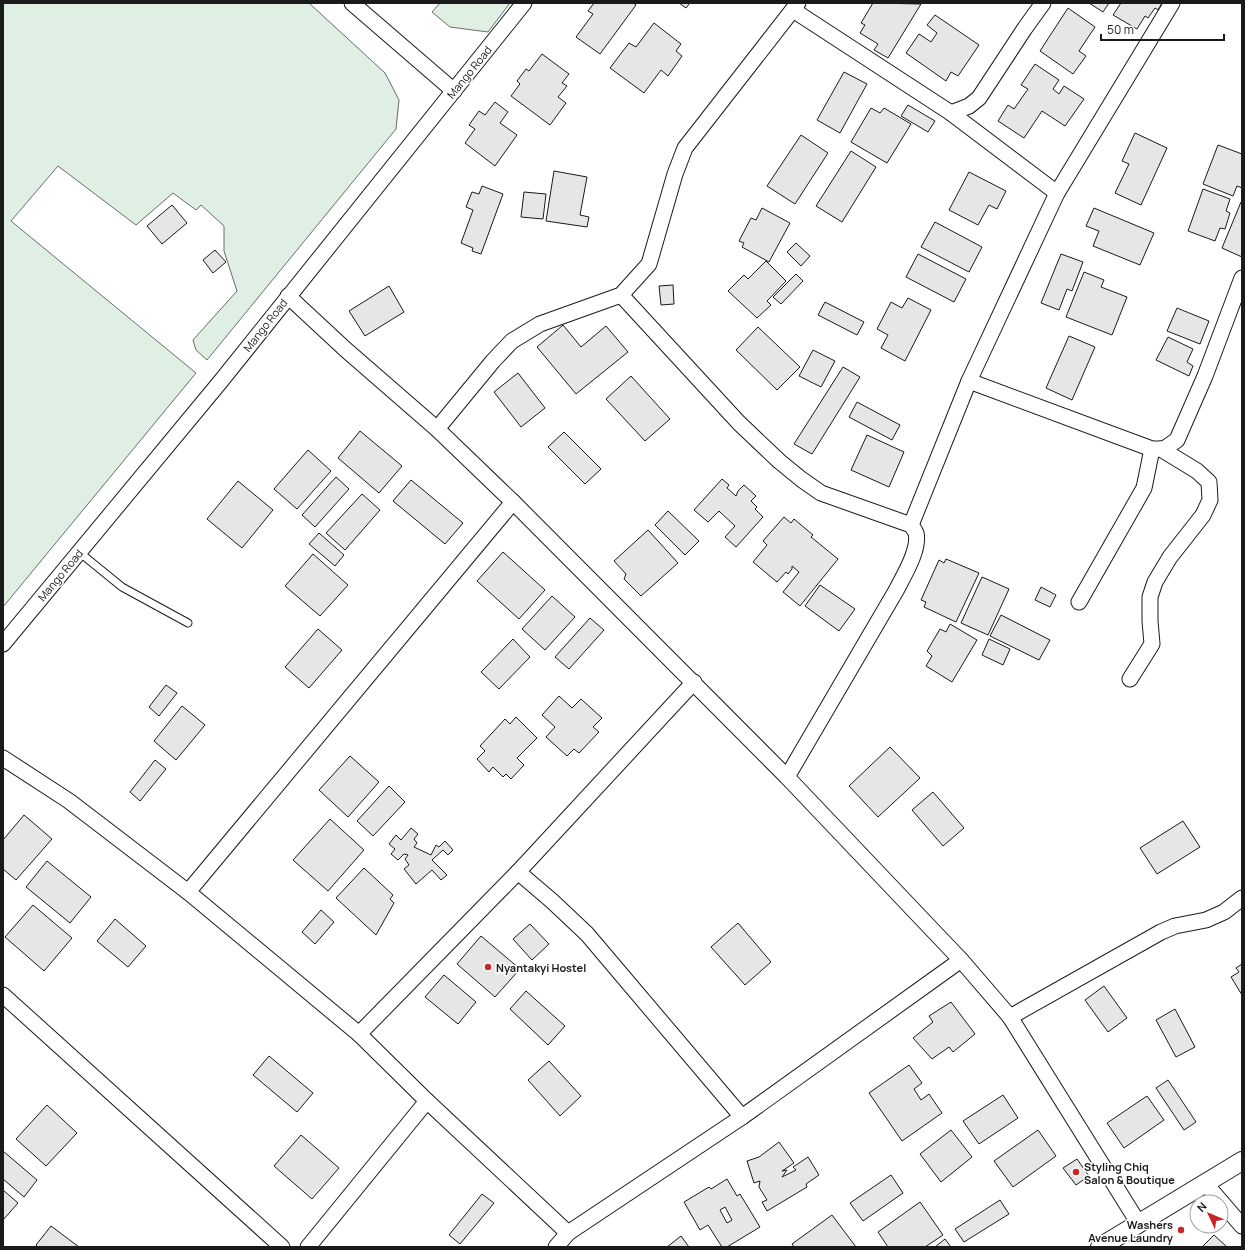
<svg xmlns="http://www.w3.org/2000/svg" width="1245" height="1250" viewBox="0 0 1245 1250" font-family="Manrope,sans-serif">
	<rect width="100%" height="100%" fill="#fff"/>
	<!-- green -->
	<g fill="#e0efe3" stroke="#6a6a6a">
		<path d="M3,3H309L385,73L399,100L396,129L207,360L196,350L193,340L237,291L224,251V226L201,205L196,210L173,193L136,225L58,166L11,221L196,373L3,607Z"/>
		<path d="M440,3H510L488,32L450,27L432,12Z"/>
	</g>
	<!-- building -->
	<g fill="#e6e6e6" stroke="#1a1a1a" fill-rule="evenodd">
		<path d="M594,3H633L636,5L600,54L576,37L593,14L588,11Z"/>
		<path d="M679,3H690L686,8Z"/>
		<path d="M873,3L921,4L888,58L874,50L878,44L860,33L865,25L861,23Z"/>
		<path d="M1089,3H1109L1103,12Z"/>
		<path d="M1121,3H1162L1158,10L1155,8L1148,18L1145,16L1137,29L1113,15Z"/>
		<path d="M1068,8L1095,27L1079,51L1086,56L1073,74L1040,51Z"/>
		<path d="M935,15L979,45L958,76L951,72L946,81L906,53L919,34L931,42L937,33L927,25Z"/>
		<path d="M654,23L681,44L676,51L682,56L668,76L661,70L644,93L610,68L629,43L636,47Z"/>
		<path d="M542,54L569,74L562,83L567,86L558,97L566,103L550,125L511,96L520,84L517,81L526,69L529,71Z"/>
		<path d="M1035,64L1059,80L1053,89L1059,94L1064,86L1084,99L1065,126L1042,111L1024,138L998,121L1008,105L1014,109L1028,89L1021,85Z"/>
		<path d="M844,72L867,84L840,133L817,120Z"/>
		<path d="M495,102L508,112L500,123L517,135L495,166L465,143L475,129L469,125L479,111L485,115Z"/>
		<path d="M908,105L935,121L928,132L901,116Z"/>
		<path d="M871,108L880,113L884,108L911,124L887,163L851,142Z"/>
		<path d="M1135,133L1167,148L1141,205L1115,193L1129,164L1122,161Z"/>
		<path d="M801,135L828,153L795,204L767,186Z"/>
		<path d="M1218,145L1242,154V188L1237,186L1233,196L1203,184Z"/>
		<path d="M851,151L876,167L842,222L816,206Z"/>
		<path d="M554,171L587,177L580,215L589,217L587,227L546,221Z"/>
		<path d="M969,172L1006,191L997,209L989,205L978,225L949,210Z"/>
		<path d="M482,186L503,194L481,254L472,251L473,248L461,243L473,210L466,207L472,192L479,194Z"/>
		<path d="M1203,189L1230,199L1226,211L1230,213L1225,229L1220,228L1215,241L1188,231Z"/>
		<path d="M524,192L546,194L543,219L521,217Z"/>
		<path d="M1241,202H1242V257L1222,248Z"/>
		<path d="M172,205L187,223L162,244L147,226Z"/>
		<path d="M762,208L790,223L769,262L742,247L744,243L739,241L751,218L756,220Z"/>
		<path d="M1094,208L1154,233L1140,265L1093,246L1099,231L1086,226Z"/>
		<path d="M935,222L982,247L969,272L921,247Z"/>
		<path d="M796,243L810,256L801,266L787,252Z"/>
		<path d="M215,250L226,262L213,273L203,260Z"/>
		<path d="M918,254L966,279L954,302L906,277Z"/>
		<path d="M1061,254L1083,262L1072,291L1067,289L1059,310L1041,303Z"/>
		<path d="M766,261L786,281L767,301L771,305L757,318L728,291L744,275L748,279Z"/>
		<path d="M1084,272L1104,280L1101,287L1127,297L1112,335L1066,317Z"/>
		<path d="M796,274L803,281L781,304L773,297Z"/>
		<path d="M673,285L674,304L661,305L659,286Z"/>
		<path d="M389,286L404,312L365,336L349,311Z"/>
		<path d="M908,298L931,310L905,361L881,348L888,335L877,329L891,302L902,308Z"/>
		<path d="M825,302L864,322L857,335L818,315Z"/>
		<path d="M1177,308L1209,321L1200,344L1167,331Z"/>
		<path d="M563,325L581,347L606,326L628,352L576,394L537,347Z"/>
		<path d="M758,327L800,367L777,390L736,350Z"/>
		<path d="M1069,336L1095,347L1072,400L1046,388Z"/>
		<path d="M1168,337L1193,349L1187,362L1193,366L1189,376L1156,360Z"/>
		<path d="M813,350L835,361L821,387L799,376Z"/>
		<path d="M843,367L860,377L812,454L794,444Z"/>
		<path d="M518,373L545,408L521,427L494,392Z"/>
		<path d="M631,376L670,419L645,441L606,399Z"/>
		<path d="M857,402L900,425L892,440L849,417Z"/>
		<path d="M360,431L402,466L379,493L338,458Z"/>
		<path d="M564,432L601,469L585,484L548,447Z"/>
		<path d="M867,435L904,452L889,487L851,470Z"/>
		<path d="M308,450L331,471L297,509L274,489Z"/>
		<path d="M336,477L349,489L315,527L302,515Z"/>
		<path d="M722,479L729,485L727,488L736,496L738,491L744,485L756,496L751,501L757,507L755,509L763,517L736,547L725,537L735,526L719,511L708,522L694,510Z"/>
		<path d="M411,480L463,523L445,544L393,501Z"/>
		<path d="M238,481L273,510L242,548L207,519Z"/>
		<path d="M362,494L380,510L345,550L326,533Z"/>
		<path d="M668,511L699,541L685,555L655,525Z"/>
		<path d="M784,517L791,523L794,519L813,535L811,537L838,559L800,606L783,592L799,572L792,566V569L788,574L786,572L777,582L753,562L767,545L763,541Z"/>
		<path d="M648,530L678,563L641,596L624,579L626,574L614,561Z"/>
		<path d="M319,533L344,555L335,566L309,544Z"/>
		<path d="M503,552L545,590L519,619L477,581Z"/>
		<path d="M313,554L348,585L320,616L285,586Z"/>
		<path d="M946,559L979,573L956,622L924,607L926,602L921,600L939,560L944,563Z"/>
		<path d="M982,577L1009,589L988,635L961,623Z"/>
		<path d="M820,585L855,609L839,631L805,606Z"/>
		<path d="M1041,587L1056,595L1050,607L1035,600Z"/>
		<path d="M552,596L575,617L545,650L522,629Z"/>
		<path d="M1001,615L1050,640L1039,660L990,636Z"/>
		<path d="M590,618L604,630L569,669L555,657Z"/>
		<path d="M950,624L977,640L952,682L926,666L932,656L927,651L940,629L946,632Z"/>
		<path d="M318,629L342,650L309,688L285,667Z"/>
		<path d="M513,639L530,657L499,689L481,672Z"/>
		<path d="M989,639L1010,649L1003,665L982,655Z"/>
		<path d="M166,685L177,693L159,716L149,707Z"/>
		<path d="M559,696L572,708L581,699L602,718L593,727L599,732L579,753L574,749L567,756L546,737L555,727L542,715Z"/>
		<path d="M182,706L205,725L176,760L154,741Z"/>
		<path d="M516,717L537,738L517,758L524,765L511,779L506,774L503,777L493,767L489,772L477,759L485,751L480,746L505,719L510,724Z"/>
		<path d="M890,747L920,778L878,817L849,786Z"/>
		<path d="M350,756L379,782L348,817L319,790Z"/>
		<path d="M155,760L166,769L140,801L130,792Z"/>
		<path d="M389,786L405,802L373,836L357,821Z"/>
		<path d="M933,792L964,828L943,846L912,810Z"/>
		<path d="M24,815L52,839L16,880L3,869V840Z"/>
		<path d="M330,819L364,850L328,891L293,860Z"/>
		<path d="M1183,821L1200,847L1157,874L1140,848Z"/>
		<path d="M411,828L418,834L414,839L417,843L414,847L431,855L436,845L439,847L445,841L453,850L448,855L443,850L432,860L447,875L441,880L432,870L416,884L404,869L409,865L405,859L408,855L404,854L398,860L391,854L395,849L389,844L396,835L401,840Z"/>
		<path d="M47,861L91,897L70,923L26,887Z"/>
		<path d="M364,868L393,895L390,899L394,903L376,935L336,898Z"/>
		<path d="M33,905L72,938L44,971L5,937Z"/>
		<path d="M321,910L334,922L315,944L302,932Z"/>
		<path d="M115,919L146,946L128,967L97,941Z"/>
		<path d="M738,923L771,962L745,985L711,947Z"/>
		<path d="M530,924L549,944L532,960L513,939Z"/>
		<path d="M481,936L520,969L495,997L457,964Z"/>
		<path d="M1242,964V995L1231,977L1239,972L1236,968Z"/>
		<path d="M444,975L476,1002L458,1024L425,997Z"/>
		<path d="M1104,986L1127,1018L1108,1032L1085,1000Z"/>
		<path d="M526,991L565,1026L548,1045L510,1009Z"/>
		<path d="M951,1002L975,1034L953,1052L949,1047L932,1059L913,1038L933,1022L929,1016Z"/>
		<path d="M1175,1009L1195,1047L1176,1057L1156,1020Z"/>
		<path d="M269,1056L313,1093L297,1112L253,1075Z"/>
		<path d="M549,1061L581,1096L560,1116L528,1080Z"/>
		<path d="M909,1065L922,1083L914,1089L921,1100L929,1094L942,1113L902,1141L869,1093Z"/>
		<path d="M1168,1080L1196,1122L1184,1130L1156,1088Z"/>
		<path d="M1003,1095L1018,1118L979,1144L963,1121Z"/>
		<path d="M1147,1096L1164,1120L1124,1148L1107,1123Z"/>
		<path d="M47,1105L77,1133L46,1166L16,1139Z"/>
		<path d="M951,1130L972,1157L941,1182L920,1154Z"/>
		<path d="M1038,1130L1056,1156L1013,1187L994,1161Z"/>
		<path d="M301,1135L339,1168L312,1199L274,1166Z"/>
		<path d="M779,1142L794,1163L782,1171L787,1170L782,1177L796,1170L793,1167L808,1157L819,1175L806,1184L807,1187L767,1211L762,1202L767,1200L759,1187L760,1181L754,1183L747,1161L759,1157Z"/>
		<path d="M3,1151L37,1180L24,1197L3,1179Z"/>
		<path d="M1077,1159L1089,1176L1076,1185L1063,1168Z"/>
		<path d="M891,1175L903,1193L863,1221L850,1203Z"/>
		<path d="M727,1179L737,1196L740,1194L760,1227L727,1247H722L708,1225L700,1230L684,1202L709,1187L711,1189ZM725,1207L732,1220L727,1223L720,1210Z"/>
		<path d="M3,1190L18,1203L3,1220Z"/>
		<path d="M482,1194L494,1203L460,1244L449,1235Z"/>
		<path d="M1000,1200L1009,1214L964,1242L955,1229Z"/>
		<path d="M920,1202L943,1235L925,1247H888L878,1232Z"/>
		<path d="M832,1215L856,1247H794L792,1244Z"/>
		<path d="M51,1226L79,1247H38L36,1245Z"/>
		<path d="M1214,1235L1227,1247H1202Z"/>
		<path d="M681,1236L689,1247H667Z"/>
		<path d="M945,1239L951,1247H935Z"/>
	</g>
	<g fill="none" stroke-linecap="round" stroke-linejoin="round">
		<defs>
			<path id="service" d="M79,552L122,587L188,623"/>
			<g id="minor">
				<path d="M352,3L454,91"/>
				<path d="M793,10L951,113L1057,193"/>
				<path d="M951,113L969,106L979,98L1025,28L1043,3"/>
				<path d="M621,295L739,423L779,461L801,479L821,493L911,525C912,527 915,530 916,533C920,549 904,575 897,589L787,777"/>
				<path d="M288,296L345,349L437,429L513,502L787,777L961,960L1010,1017L1139,1224"/>
				<path d="M969,381L1152,449H1164L1177,440L1205,376L1242,278"/>
				<path d="M437,429L493,361L512,341L540,324L621,295L649,264L675,174L685,148L798,3"/>
				<path d="M911,525L969,381L1057,193L1172,3"/>
				<path d="M1079,602L1144,488L1152,449"/>
				<path d="M3,644L221,381L524,3"/>
				<path d="M1130,679L1152,644L1150,621V597L1155,582L1170,557L1203,515L1210,500L1209,482L1197,471L1161,449"/>
				<path d="M3,758L69,801L188,892L359,1034L427,1101L568,1233"/>
				<path d="M518,872L552,901L587,934L742,1117"/>
				<path d="M188,892L513,502"/>
				<path d="M3,995L282,1247"/>
				<path d="M1010,1017L1161,932L1175,926L1206,920L1224,912L1242,898"/>
				<path d="M359,1034L518,872L694,682"/>
				<path d="M1205,1183L1242,1226"/>
				<path d="M308,1247L427,1101"/>
				<path d="M556,1247L568,1233L742,1117L961,960"/>
			</g>
			<path id="tertiary" d="M1100,1247L1242,1161"/>
		</defs>
		<!-- service casing -->
		<use href="#service" stroke="#1a1a1a" stroke-width="9"/>
		<!-- minor casing -->
		<use href="#minor" stroke="#1a1a1a" stroke-width="17"/>
		<!-- tertiary casing -->
		<use href="#tertiary" stroke="#1a1a1a" stroke-width="20"/>
		<!-- service -->
		<use href="#service" stroke="#fff" stroke-width="7"/>
		<!-- minor -->
		<use href="#minor" stroke="#fff" stroke-width="15"/>
		<!-- tertiary -->
		<use href="#tertiary" stroke="#fff" stroke-width="18"/>
	</g>
	<!-- markers -->
	<g fill="#c62828" stroke="#fff" stroke-width="1.5">
		<circle cx="488" cy="967" r="4"/>
		<circle cx="1076" cy="1172" r="4"/>
		<circle cx="1181" cy="1230" r="4"/>
	</g>
	<g text-anchor="middle" dominant-baseline="central" stroke-width="3" stroke-linejoin="round" paint-order="stroke">
		<!-- street labels -->
		<g font-size="11" fill="#1a1a1a" stroke="#fff">
			<text transform="translate(469 72) rotate(-51)">Mango Road</text>
			<text transform="translate(265 325) rotate(-52)">Mango Road</text>
			<text transform="translate(60 575) rotate(-50)">Mango Road</text>
		</g>
		<!-- poi labels -->
		<g font-size="11" font-weight="bold" fill="#1a1a1a" stroke="#fff" text-anchor="start">
			<text x="496" y="967">Nyantakyi Hostel</text>
			<text x="1084" y="1166">Styling Chiq<tspan x="1084" dy="13">Salon &amp; Boutique</tspan></text>
			<text x="1173" y="1224" text-anchor="end">Washers<tspan x="1173" dy="13">Avenue Laundry</tspan></text>
		</g>
	</g>
	<!-- border -->
	<rect width="1245" height="1250" fill="none" stroke="#1a1a1a" stroke-width="8"/>
	<!-- north arrow -->
	<g transform="translate(1209 1214) rotate(314)"><circle r="19" fill="#ffffff" stroke="#a3a3a3"/>
	<path d="M0-3L7 15L0 10L-7 15Z" fill="#c62828"/>
	<text y="-6" font-size="11" font-weight="bold" text-anchor="middle" fill="#1a1a1a">N</text>
	</g>
	<!-- scale -->
	<path d="M1101 34v6h123v-6" fill="none" stroke="#1a1a1a" stroke-width="2"/>
	<text x="1107" y="34" font-size="12" fill="#1a1a1a" stroke="#ffffff" stroke-width="3" paint-order="stroke">50 m</text>
</svg>
